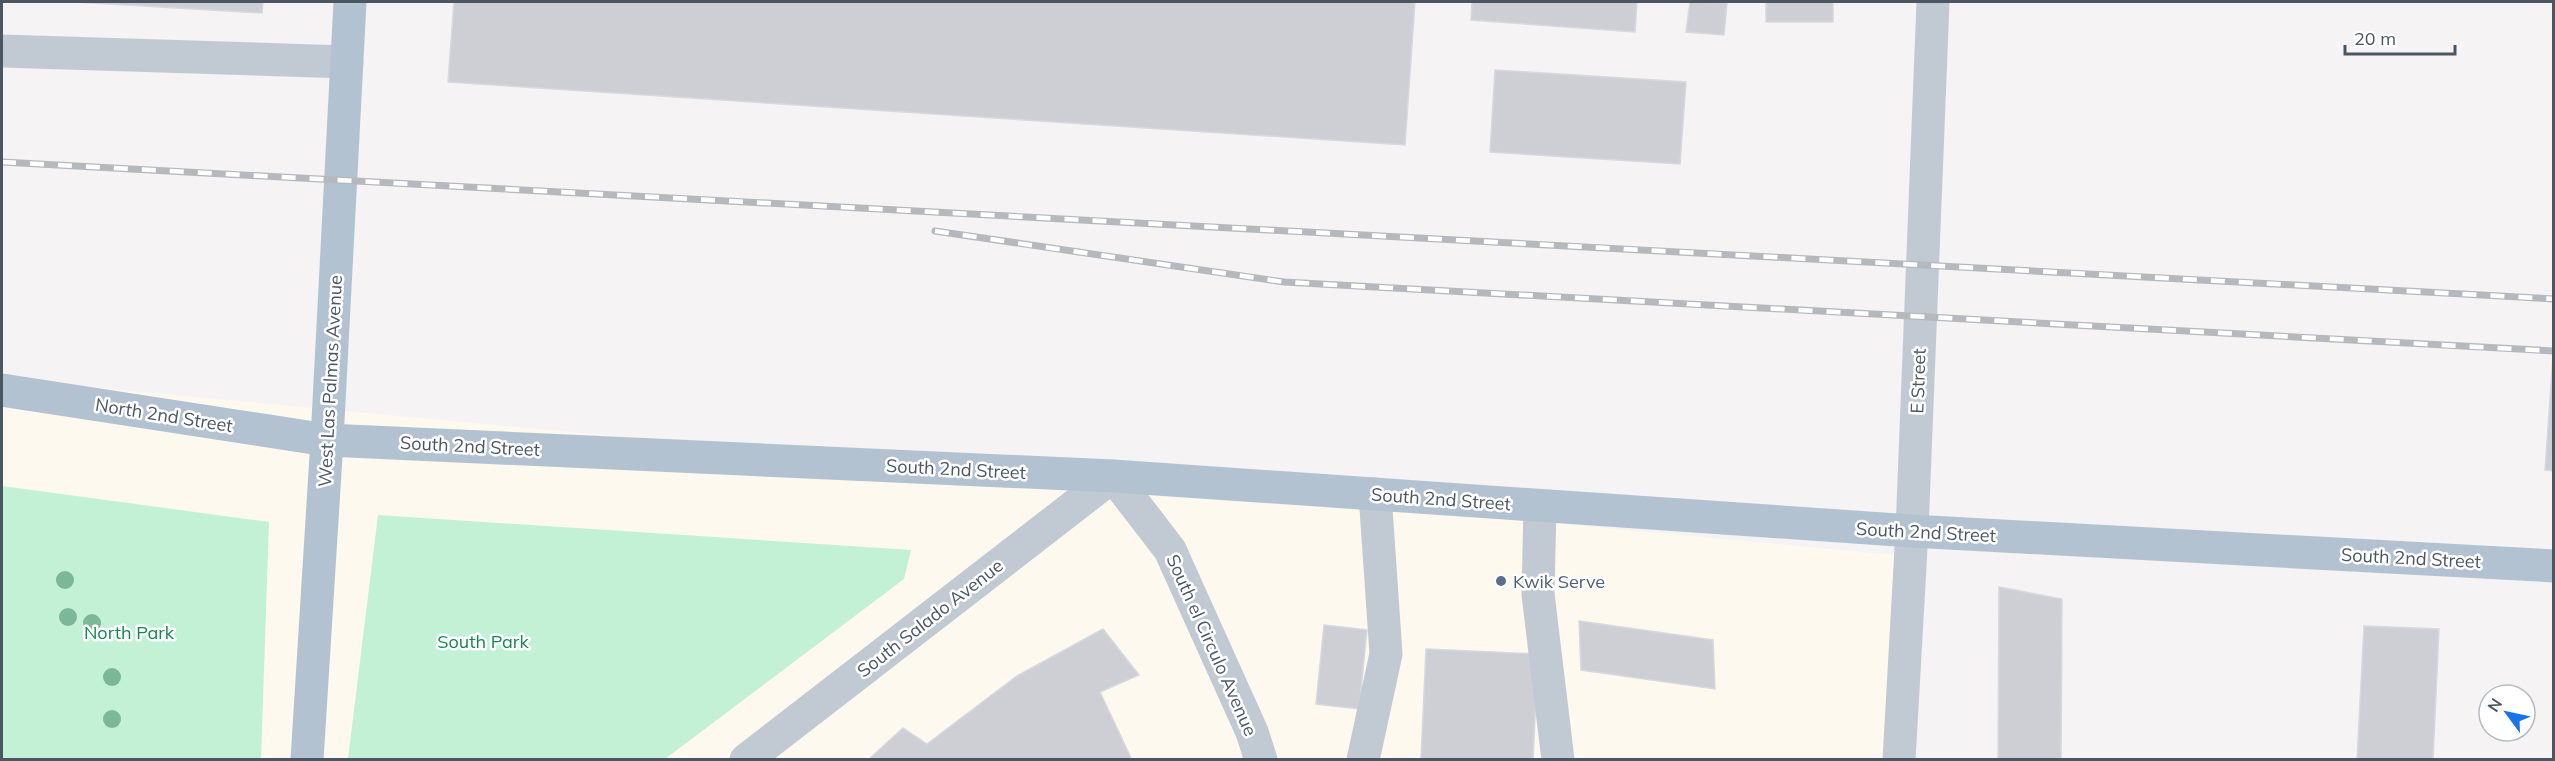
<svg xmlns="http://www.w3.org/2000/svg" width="2555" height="761" viewBox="0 0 2555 761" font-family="Mulish,sans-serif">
	<rect width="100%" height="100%" fill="#f5f3f3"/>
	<!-- commercial -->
	<path fill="#fdf9ef" d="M2,379L1896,555L1885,759H2Z"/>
	<!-- green -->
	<g fill="#c3f1d5">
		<path d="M2,486L269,522L261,759H2Z"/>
		<path d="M378,515L911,550L904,579L665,759H348Z"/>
	</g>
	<!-- building -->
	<g fill="#cdcfd5" stroke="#d7d9de" stroke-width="1.5">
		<path d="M76,2H263L262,13Z"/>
		<path d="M454,2H1415L1405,145L448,82Z"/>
		<path d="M1472,2H1637L1635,32L1471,20Z"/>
		<path d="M1690,2L1727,3L1724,35L1686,32Z"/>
		<rect x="1766" y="2" width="67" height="20"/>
		<path d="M1495,70L1686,82L1680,164L1490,152Z"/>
		<path d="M2553,356H2554V471L2545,470Z"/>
		<path d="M1999,587L2062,599L2061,760H1998Z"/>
		<path d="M1579,621L1713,640L1715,689L1581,670Z"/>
		<path d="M1324,625L1367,630L1359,709L1316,704Z"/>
		<path d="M2364,626L2439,629L2433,760H2357Z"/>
		<path d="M1103,629L1139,675L1100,692L1132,760H868L903,728L927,744L1017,676Z"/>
		<path d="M1426,649L1538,654L1533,760H1421Z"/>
	</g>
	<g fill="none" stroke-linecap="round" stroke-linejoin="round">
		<!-- minor -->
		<g stroke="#c1cad2" stroke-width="33">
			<path d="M2,51L347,62"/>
			<path d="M1540,506L1538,594L1558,760"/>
			<path d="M746,760L1113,476L1170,550L1252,732L1261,760"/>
			<path d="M1363,760L1386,654L1375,494"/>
			<path d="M1899,760L1912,531L1933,2"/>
		</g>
		<!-- major -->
		<g stroke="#b3c2d1" stroke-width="33">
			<path d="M2,390L327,440L1113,476L1912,531L2554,566"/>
			<path d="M307,760L327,440L350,2"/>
		</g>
		<defs>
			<g id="rail">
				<path d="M2,162L2554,299"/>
				<path d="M935,231L1284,282L2554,351"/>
			</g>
		</defs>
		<!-- rail casing -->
		<use href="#rail" stroke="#b5b8bd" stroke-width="7"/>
		<!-- rail -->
		<use href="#rail" stroke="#fff" stroke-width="4.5" stroke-dasharray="14" stroke-linecap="butt"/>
	</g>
	<!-- trees -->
	<g fill="#7bb799">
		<circle cx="65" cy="580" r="9"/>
		<circle cx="68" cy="617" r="9"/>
		<circle cx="92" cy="623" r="9"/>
		<circle cx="112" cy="677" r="9"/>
		<circle cx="112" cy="719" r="9"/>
	</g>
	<!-- markers -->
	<circle fill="#5c6f8a" stroke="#fff" stroke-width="2" cx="1501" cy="581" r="6"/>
	<g text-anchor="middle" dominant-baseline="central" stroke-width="5" stroke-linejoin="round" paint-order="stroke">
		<!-- street labels -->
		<g font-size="18" fill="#4a5661" stroke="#fff">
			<text transform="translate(330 381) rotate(-87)">West Las Palmas Avenue</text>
			<text transform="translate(1918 381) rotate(-88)">E Street</text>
			<text transform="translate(164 415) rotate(9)">North 2nd Street</text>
			<text transform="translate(470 446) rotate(3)">South 2nd Street</text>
			<text transform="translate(956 469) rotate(3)">South 2nd Street</text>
			<text transform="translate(1441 499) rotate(4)">South 2nd Street</text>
			<text transform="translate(1926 532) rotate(3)">South 2nd Street</text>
			<text transform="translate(2411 558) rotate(3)">South 2nd Street</text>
			<text transform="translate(930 618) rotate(-38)">South Salado Avenue</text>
			<text transform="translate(1212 645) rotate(66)">South el Circulo Avenue</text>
		</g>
		<!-- service labels -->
		<g font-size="18" fill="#4e5e75" stroke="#fff" text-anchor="start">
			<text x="1513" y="581">Kwik Serve</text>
		</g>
		<!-- park labels -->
		<g font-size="18" fill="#17864f" stroke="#fff">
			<text x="129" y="632">North Park</text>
			<text x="483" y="641">South Park</text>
		</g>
	</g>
	<!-- border -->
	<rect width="2555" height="761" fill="none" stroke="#4a5661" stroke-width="6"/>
	<!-- north arrow -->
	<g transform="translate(2507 713) rotate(303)"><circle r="28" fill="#ffffff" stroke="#b7bbc0" stroke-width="1.5"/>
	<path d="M0-4.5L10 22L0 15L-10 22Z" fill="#1a73e8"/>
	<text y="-9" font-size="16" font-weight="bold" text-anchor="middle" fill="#4a5661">N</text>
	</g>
	<!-- scale -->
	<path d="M2345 45v9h110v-9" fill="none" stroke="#4a5661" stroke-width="3"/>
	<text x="2354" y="45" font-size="18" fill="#4a5661" stroke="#ffffff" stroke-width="4.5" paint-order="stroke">20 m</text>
</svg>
